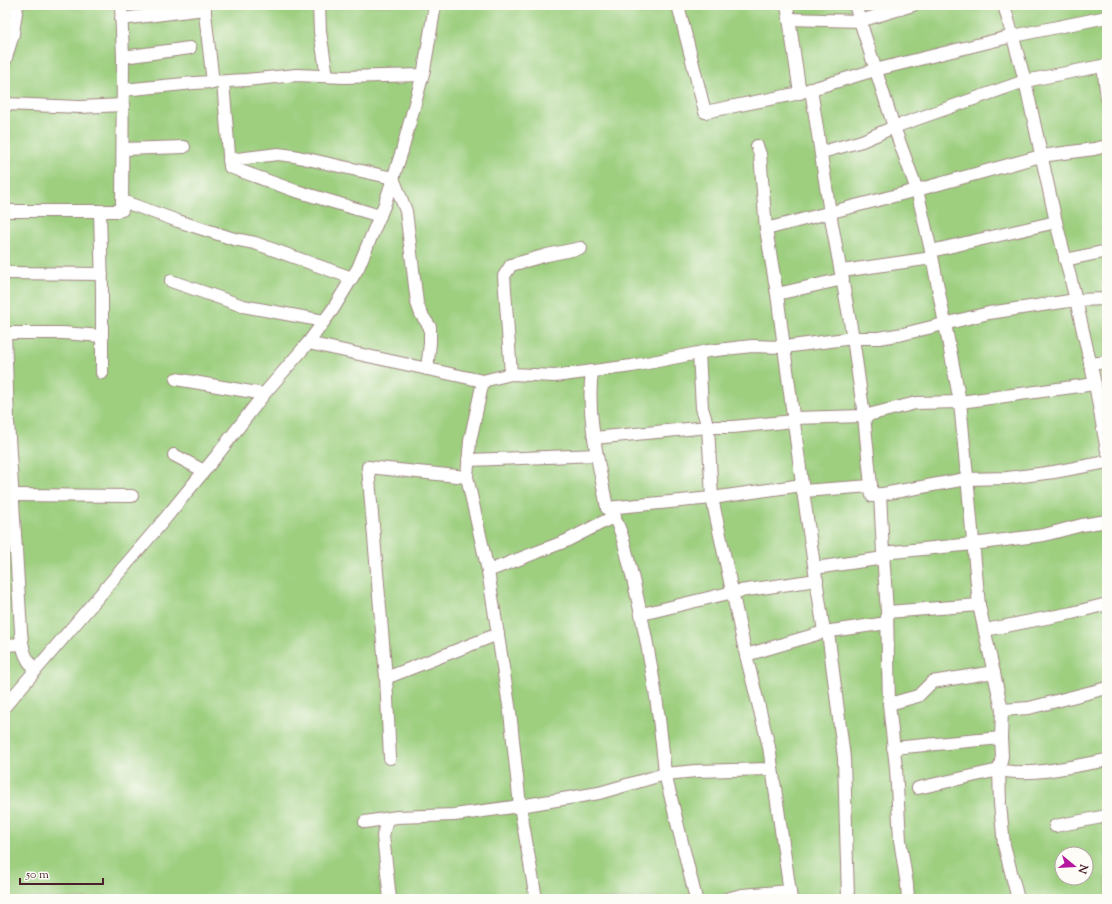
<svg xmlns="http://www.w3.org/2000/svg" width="1112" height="904" viewBox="0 0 1112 904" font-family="'Sorts Mill Goudy',serif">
	<rect width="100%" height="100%" fill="#fdfcf7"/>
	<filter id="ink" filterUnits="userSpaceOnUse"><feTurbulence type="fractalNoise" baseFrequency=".025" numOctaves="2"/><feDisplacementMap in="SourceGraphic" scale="8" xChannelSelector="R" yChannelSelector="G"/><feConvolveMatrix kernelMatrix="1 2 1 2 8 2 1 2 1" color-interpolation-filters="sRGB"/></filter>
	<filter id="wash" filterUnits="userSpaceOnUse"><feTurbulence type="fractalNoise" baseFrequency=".012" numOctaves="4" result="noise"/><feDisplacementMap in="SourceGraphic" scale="16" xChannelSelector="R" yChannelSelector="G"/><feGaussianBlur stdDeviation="0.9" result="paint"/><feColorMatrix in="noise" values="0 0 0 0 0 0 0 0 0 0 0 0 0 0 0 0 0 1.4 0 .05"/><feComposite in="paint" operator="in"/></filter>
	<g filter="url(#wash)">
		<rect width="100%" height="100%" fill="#f5ecd8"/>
		<!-- green -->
		<path fill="#9dcf7f" stroke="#747755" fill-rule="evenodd" d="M5,5H1107V899H5ZM1062,854H1086V878H1062Z"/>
	</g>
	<g filter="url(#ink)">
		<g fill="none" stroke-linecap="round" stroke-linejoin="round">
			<defs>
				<g id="minor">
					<path d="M204,5L213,83"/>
					<path d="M319,5L320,32L327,76"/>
					<path d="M678,5L705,112L795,94L875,70L1013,36L1107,17"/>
					<path d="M787,5L800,93"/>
					<path d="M855,5L894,127L917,190L931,251L960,402L979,605L1002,710L1001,738L1002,756L999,770L1000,804L1004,845L1018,899"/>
					<path d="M1004,5L1025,81L1056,222L1076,300L1095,384L1107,451"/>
					<path d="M121,19L205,9"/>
					<path d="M789,19L860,21L913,5"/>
					<path d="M123,57L190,48"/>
					<path d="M5,61L13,34L17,5"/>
					<path d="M1103,66L1107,98"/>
					<path d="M223,82L230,167L293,190L380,216"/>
					<path d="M811,89L830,213L853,338L864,416L872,496L966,479L1007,478L1054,472L1107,462"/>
					<path d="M123,90L194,83L246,80L296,75L344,77L422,75"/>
					<path d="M5,104L80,107L123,105"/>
					<path d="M757,146L760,154L766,229"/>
					<path d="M123,149L184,147"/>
					<path d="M822,152L862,141L894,127L1025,81L1107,65"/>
					<path d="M229,160L278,154L294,156L393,178L406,211L417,303L421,314L430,327V343L427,369"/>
					<path d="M122,201L178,221L234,239L255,243L352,278"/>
					<path d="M5,211H118L122,210L123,57L121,5"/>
					<path d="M100,211L102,289V373"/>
					<path d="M931,251L1056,222"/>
					<path d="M1065,260L1107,251"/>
					<path d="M842,271L932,258"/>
					<path d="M5,273L102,274"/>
					<path d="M171,281L243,306L324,321"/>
					<path d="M777,294L843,279"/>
					<path d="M5,332L8,421L21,631C22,647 24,658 35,669"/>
					<path d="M5,333H63L102,336"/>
					<path d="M308,343L483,381L470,441L467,477L488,571L510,712L520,806L536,899"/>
					<path d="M699,353L702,408L708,427L712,498L745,651L769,747L791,899"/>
					<path d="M1090,364L1107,362"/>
					<path d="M511,374L504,276L511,265L547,255L581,248"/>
					<path d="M176,379L264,394"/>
					<path d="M483,381L511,374L555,376L632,366L708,351L752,346L784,347L853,338H879L903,334L989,313L1076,300L1107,299"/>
					<path d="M794,418L864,416L916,403L960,402L1095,384"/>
					<path d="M594,438L708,427H733L794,421"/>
					<path d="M174,455L204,471"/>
					<path d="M468,460L597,455"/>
					<path d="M467,477L368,467L386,678L498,634"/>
					<path d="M803,491L871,486"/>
					<path d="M880,494L883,553"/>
					<path d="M12,495L132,496"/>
					<path d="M607,508L712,498L802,485"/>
					<path d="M815,568L884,558"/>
					<path d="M488,571L566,541L615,516"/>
					<path d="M887,612L979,605"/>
					<path d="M642,614L733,592L817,580"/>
					<path d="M985,630L1072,613L1107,604"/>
					<path d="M824,632L803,491L777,294L766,229L917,190L1041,156L1094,149L1107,146"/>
					<path d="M828,632L844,758L848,899"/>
					<path d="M5,645L22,644"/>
					<path d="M746,655L824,632L887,623"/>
					<path d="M386,678L390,758"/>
					<path d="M889,704L918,696L932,682L994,672"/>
					<path d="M5,706L159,526L218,454L264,394L308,343L333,309L358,268L384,206L402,151L424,70L435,5"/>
					<path d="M1002,710L1029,708L1107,688"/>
					<path d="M893,748L1001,738"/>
					<path d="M918,788L999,770C1031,777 1074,766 1107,760"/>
					<path d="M387,819L383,836L390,899"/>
					<path d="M365,822L397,817L454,815L520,806L599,793L665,774C659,704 647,635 630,567C625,547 621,523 607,508C599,463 586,417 592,371"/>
					<path d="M1055,826L1107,816"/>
					<path d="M696,899L665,774L696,771L772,769"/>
					<path d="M726,899L742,895L790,891"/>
					<path d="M908,899L907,885L900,840L896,768L889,704L887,612L883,553L973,544L1044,535L1082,525L1107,521"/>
				</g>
			</defs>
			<!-- minor casing -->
			<use href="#minor" stroke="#a08682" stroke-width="14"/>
			<!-- minor -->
			<use href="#minor" stroke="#fff" stroke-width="12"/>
		</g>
	</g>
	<!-- margin -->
	<rect width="1112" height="904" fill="none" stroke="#fdfcf7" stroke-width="20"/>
	<!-- north arrow -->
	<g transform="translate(1074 866) rotate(108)"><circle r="19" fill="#fdfcf7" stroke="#b5a4a5"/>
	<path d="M0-3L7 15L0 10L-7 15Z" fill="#b5179e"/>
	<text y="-6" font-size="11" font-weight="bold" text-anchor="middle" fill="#4a1f2b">N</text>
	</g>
	<!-- scale -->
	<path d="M20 878v6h83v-6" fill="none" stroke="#4a1f2b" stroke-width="2"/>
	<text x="26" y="878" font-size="12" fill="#4a1f2b" stroke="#fdfcf7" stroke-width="3" paint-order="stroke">50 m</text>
</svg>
